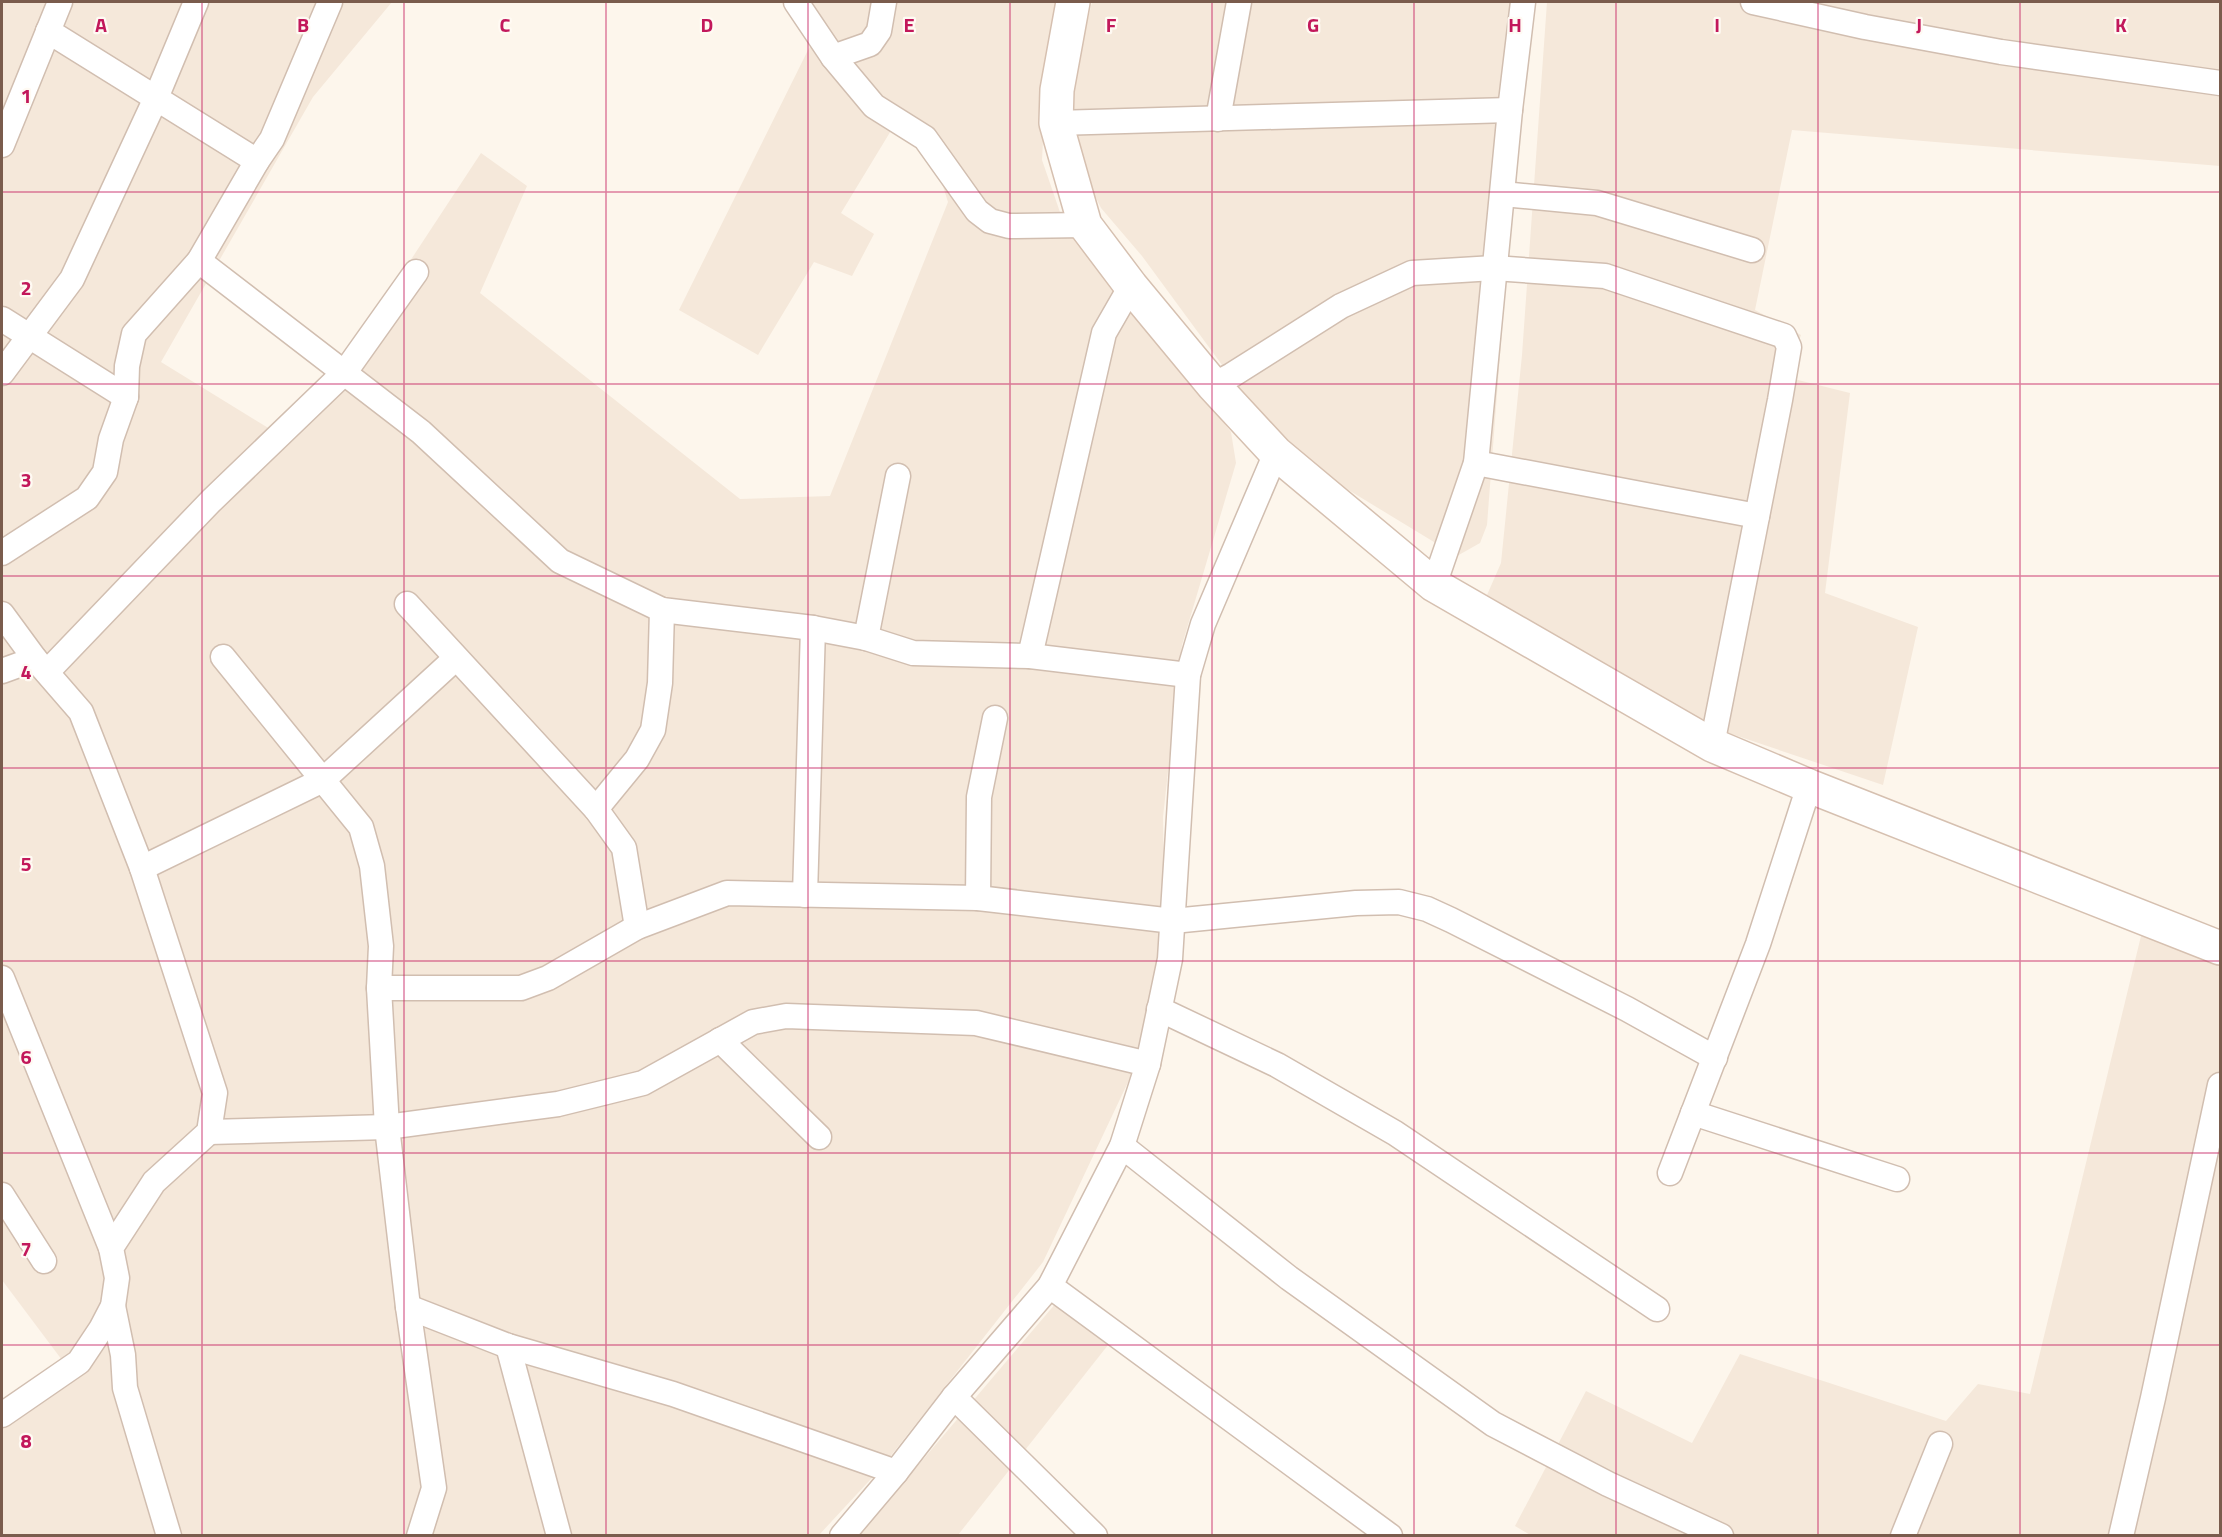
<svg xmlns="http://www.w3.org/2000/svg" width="2222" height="1537" viewBox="0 0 2222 1537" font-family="'Titillium Web',sans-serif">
	<rect width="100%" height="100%" fill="#fdf6ec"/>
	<!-- residential -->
	<g fill="#f5e8da">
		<path d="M2,2H392L313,97L161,362L270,429L343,363L481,153L527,186L480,293L740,499L830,496L948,202L932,152L892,129L841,213L874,234L852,276L814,262L758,355L679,310L814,38L787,2H1060L1045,102L1042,160L1062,218L1231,432L1236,463L1182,645L1163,817L1165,938L1138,1061L1043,1262L882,1467L819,1535H2V1412L68,1368L2,1280Z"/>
		<path d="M1092,2H1527L1487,525L1480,543L1457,556L1286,452L1142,256L1101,208L1076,158L1067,105Z"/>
		<path d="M1547,2H2220V166L1792,130L1755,310L1801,335L1786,377L1850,393L1825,593L1918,627L1883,785L1684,718L1487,595L1501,563L1522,355Z"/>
		<path d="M2141,936L2220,956V1535L1532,1536L1515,1526L1586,1391L1692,1443L1740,1354L1946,1421L1978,1384L2030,1394Z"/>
		<path d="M1056,1303L1112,1340L958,1535L858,1536Z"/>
	</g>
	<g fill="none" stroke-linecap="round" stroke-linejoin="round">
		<defs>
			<g id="street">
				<path d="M796,2L833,57L874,106L925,138L977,211L990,221L1009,226L1085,225"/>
				<path d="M1753,2L1865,27L2001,52L2220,83"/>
				<path d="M48,31L257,161"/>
				<path d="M833,57L870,44L879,31L884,2"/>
				<path d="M1218,119L1239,2"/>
				<path d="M1056,123L1510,110"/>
				<path d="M2,145L60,2"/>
				<path d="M1503,194L1597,203L1752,250"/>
				<path d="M199,261L421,432L560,561L662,610L813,628L866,638L913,653L1030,656L1188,675"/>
				<path d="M2,319L126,397"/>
				<path d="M2,373L72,279L156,98L196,2"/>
				<path d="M1213,385L1232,375L1341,306L1412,273L1494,268L1605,276L1784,336L1789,347L1780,400L1712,745"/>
				<path d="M1476,463L1757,516"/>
				<path d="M2,553L87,498L105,472L111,439L126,397L127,366L134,334L199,261L257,161L272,139L330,2"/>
				<path d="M1434,585L1476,463L1510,110L1523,2"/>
				<path d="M407,604L596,809L624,848L637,927"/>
				<path d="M2,614L35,659L81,712L142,868L215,1093L209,1132L154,1182L111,1248L117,1278L113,1306L101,1329L79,1362L2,1415"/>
				<path d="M866,638L898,476"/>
				<path d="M1030,656L1104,333L1131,286"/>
				<path d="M223,657L361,827L372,866L381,946L379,988L387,1127L408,1307L434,1488L419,1536"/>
				<path d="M2,671L35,659"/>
				<path d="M47,672L211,501L345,372L416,272"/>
				<path d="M596,809L637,759L653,730L660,683L662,610"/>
				<path d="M142,868L323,780L456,658"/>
				<path d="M805,895L813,628"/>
				<path d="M978,898L979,797L995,718"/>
				<path d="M2,978L111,1248"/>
				<path d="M379,988H521L548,978L637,927L727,893L978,898L1173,921L1356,903L1399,902L1427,909L1451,920L1627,1009L1715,1058"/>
				<path d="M1159,1009L1277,1065L1395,1133L1657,1309"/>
				<path d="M720,1040L819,1137"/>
				<path d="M1693,1113L1897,1179"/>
				<path d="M209,1132L387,1127L558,1104L643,1083L753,1022L786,1016L976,1023L1148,1064"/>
				<path d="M1122,1146L1289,1278L1493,1424L1608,1484L1721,1536"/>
				<path d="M1670,1173L1758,944L1809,786"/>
				<path d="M2,1195L44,1261"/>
				<path d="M1050,1286L1390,1536"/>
				<path d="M113,1306L123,1355L125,1388L169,1536"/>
				<path d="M408,1307L508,1346L673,1394L896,1472"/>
				<path d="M508,1346L559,1536"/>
				<path d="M954,1397L1095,1536"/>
				<path d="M842,1536L896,1472L954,1397L1050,1286L1122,1146L1148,1064L1170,959L1188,675L1203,624L1276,453"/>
				<path d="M1903,1536L1940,1444"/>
				<path d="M2121,1536L2153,1398L2220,1085"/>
			</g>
			<path id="secondary" d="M1073,2L1057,90L1056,123L1085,225L1131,286L1213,385L1276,453L1434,585L1712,745L1809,786L2220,948"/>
		</defs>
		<!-- street casing -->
		<use href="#street" stroke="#d1beb0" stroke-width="27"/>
		<!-- secondary casing -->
		<use href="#secondary" stroke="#d6c0b0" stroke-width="36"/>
		<!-- street -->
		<use href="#street" stroke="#fff" stroke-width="24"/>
		<!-- secondary -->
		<use href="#secondary" stroke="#fff" stroke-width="33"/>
	</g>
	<!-- grid -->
	<path fill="none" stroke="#c2185b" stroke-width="1.5" stroke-opacity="0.55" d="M202,2V1536M404,2V1536M606,2V1536M808,2V1536M1010,2V1536M1212,2V1536M1414,2V1536M1616,2V1536M1818,2V1536M2020,2V1536M2,192H2220M2,384H2220M2,576H2220M2,768H2220M2,961H2220M2,1153H2220M2,1345H2220"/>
	<g font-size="20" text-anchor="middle" font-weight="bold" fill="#c2185b" stroke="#fffaf3" stroke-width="4.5" stroke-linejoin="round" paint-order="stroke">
		<text x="101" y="32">A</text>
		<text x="303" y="32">B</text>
		<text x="505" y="32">C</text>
		<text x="707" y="32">D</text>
		<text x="909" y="32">E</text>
		<text x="1111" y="32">F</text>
		<text x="1313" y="32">G</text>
		<text x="1515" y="32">H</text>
		<text x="1717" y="32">I</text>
		<text x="1919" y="32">J</text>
		<text x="2121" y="32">K</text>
		<text x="26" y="103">1</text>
		<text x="26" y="295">2</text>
		<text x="26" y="487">3</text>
		<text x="26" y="679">4</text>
		<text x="26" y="871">5</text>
		<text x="26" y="1064">6</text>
		<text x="26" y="1256">7</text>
		<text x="26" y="1448">8</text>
	</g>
	<!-- border -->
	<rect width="2222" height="1537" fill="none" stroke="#7a5c4d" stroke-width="6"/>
</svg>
